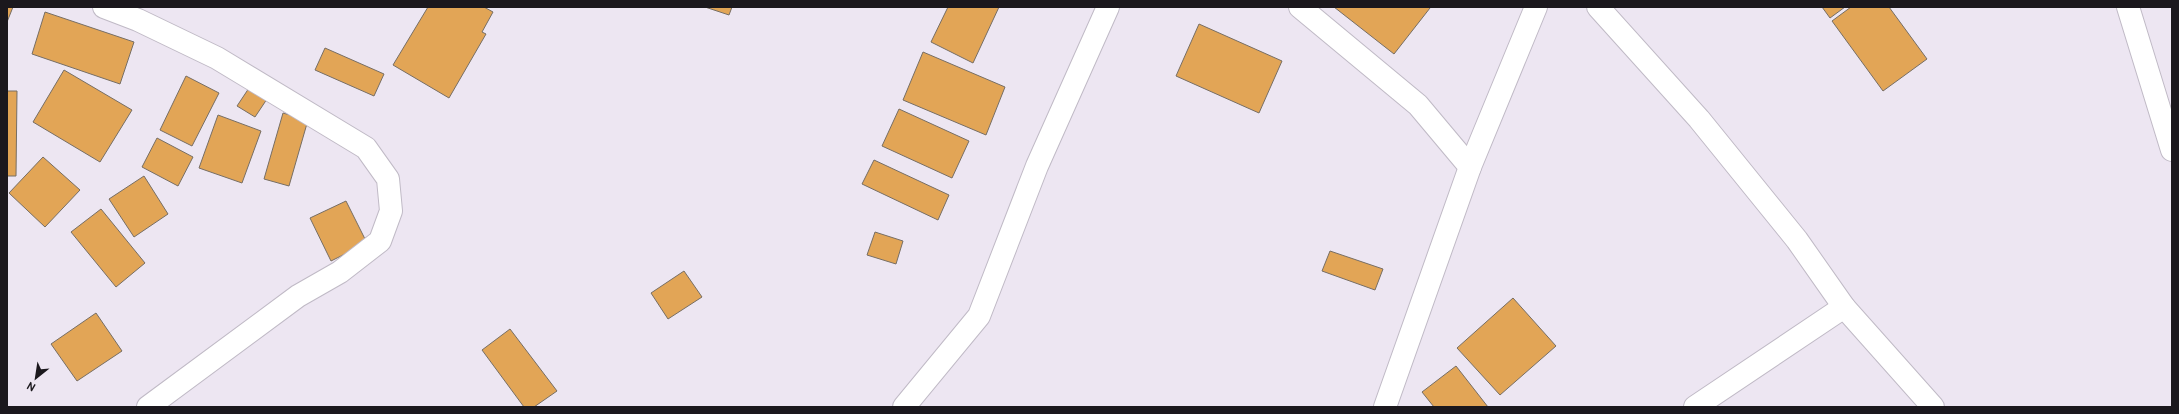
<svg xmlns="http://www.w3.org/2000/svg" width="2179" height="414" viewBox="0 0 2179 414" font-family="Overpass,sans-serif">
	<rect width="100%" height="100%" fill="#ede6f2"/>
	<!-- building -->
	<g fill="#e2a556" stroke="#776e64">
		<path d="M7,7H13L7,22Z"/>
		<path d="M428,7H484L493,12L482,32L486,34L449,98L393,65Z"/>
		<path d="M705,7H732L729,15Z"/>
		<path d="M948,7H999L973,63L931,42Z"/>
		<path d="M1334,7H1429L1430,8L1394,54Z"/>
		<path d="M1822,7H1845L1830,18Z"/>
		<path d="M1851,7H1889L1927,59L1883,91L1832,21Z"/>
		<path d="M45,12L134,42L120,84L32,54Z"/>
		<path d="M1199,24L1282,61L1259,113L1176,76Z"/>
		<path d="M325,48L384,74L374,96L315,70Z"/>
		<path d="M923,52L1005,87L986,135L903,100Z"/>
		<path d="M64,70L132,110L100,162L33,122Z"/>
		<path d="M186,76L219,93L192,146L160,130Z"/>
		<path d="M251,85L269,96L255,117L237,106Z"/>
		<path d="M7,91H17L16,176H7Z"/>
		<path d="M899,109L969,141L952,178L882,146Z"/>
		<path d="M283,113L308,120L289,186L264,179Z"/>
		<path d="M218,115L261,131L242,183L199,168Z"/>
		<path d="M157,138L193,157L178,186L142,167Z"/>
		<path d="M43,157L80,190L45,227L9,193Z"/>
		<path d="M874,160L949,195L938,220L862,184Z"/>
		<path d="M144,176L168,214L134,237L109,199Z"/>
		<path d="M346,201L367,243L331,261L310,218Z"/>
		<path d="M101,209L145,263L116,287L71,232Z"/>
		<path d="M875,232L903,241L896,264L867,255Z"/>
		<path d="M1330,251L1383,269L1375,290L1322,271Z"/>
		<path d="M684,271L702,297L668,319L651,293Z"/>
		<path d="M1513,298L1556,346L1500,395L1457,348Z"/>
		<path d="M96,313L122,351L77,381L51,344Z"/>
		<path d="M510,329L557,391L534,407H524L482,350Z"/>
		<path d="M1456,366L1488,407H1434L1422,392Z"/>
	</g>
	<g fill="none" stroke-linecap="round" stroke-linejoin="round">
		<defs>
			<g id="minor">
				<path d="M104,7L138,20L217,58L366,148L388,179L391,211L380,241L340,272L298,296L148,407"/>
				<path d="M1300,7L1418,105L1470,167"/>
				<path d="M1598,7L1699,119L1797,240L1844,307L1933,407"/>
				<path d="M2128,7L2172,150"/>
				<path d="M904,407L979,316L1037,166L1108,7"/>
				<path d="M1385,407L1470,167L1536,7"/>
				<path d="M1695,407L1844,307"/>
			</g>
		</defs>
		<!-- minor casing -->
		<use href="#minor" stroke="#c0bac6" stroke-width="24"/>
		<!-- minor -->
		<use href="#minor" stroke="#fff" stroke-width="22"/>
	</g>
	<!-- border -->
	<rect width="2179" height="414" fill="none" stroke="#1b181d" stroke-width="16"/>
	<!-- north arrow -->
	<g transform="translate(36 378) rotate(210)" stroke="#ede6f2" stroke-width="3" paint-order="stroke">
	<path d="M0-3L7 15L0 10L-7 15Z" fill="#1b181d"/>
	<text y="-6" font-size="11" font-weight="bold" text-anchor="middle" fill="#1b181d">N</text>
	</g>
</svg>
